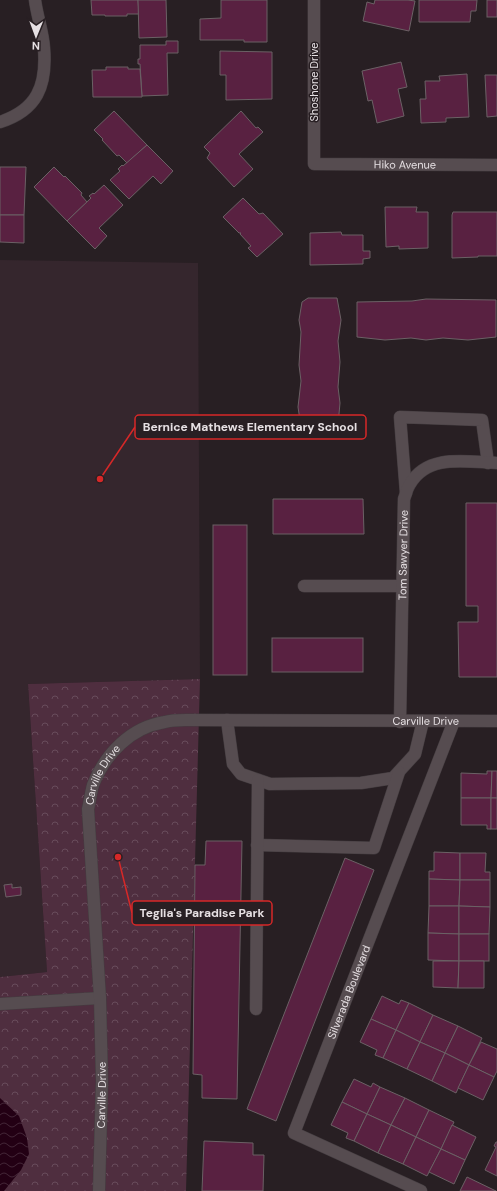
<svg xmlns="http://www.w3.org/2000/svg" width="497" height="1191" viewBox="0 0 497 1191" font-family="'DM Sans',sans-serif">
	<defs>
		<pattern id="park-crowns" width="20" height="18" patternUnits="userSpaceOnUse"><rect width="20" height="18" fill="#4f2e3f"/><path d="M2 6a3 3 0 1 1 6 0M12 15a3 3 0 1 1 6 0" fill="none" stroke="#684c5b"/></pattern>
		<pattern id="water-waves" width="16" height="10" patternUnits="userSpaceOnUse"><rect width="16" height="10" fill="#230014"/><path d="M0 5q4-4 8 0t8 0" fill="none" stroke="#432536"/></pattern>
	</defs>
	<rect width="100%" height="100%" fill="#281f23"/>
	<!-- built -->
	<path fill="#35262d" d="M0,260L198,263L200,679L28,684L47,972L0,977Z"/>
	<!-- park -->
	<path fill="url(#park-crowns)" d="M200,679L186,1191H0V977L47,972L28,684Z"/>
	<!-- water -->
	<path fill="url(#water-waves)" d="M0,1098L19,1116L27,1138L29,1154L21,1170L4,1191H0Z"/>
	<!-- building -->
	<g fill="#592141" stroke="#6b6165">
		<path d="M91,0H138L139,14H127V16H105V15H92Z"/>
		<path d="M138,0H166L167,37L139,38Z"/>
		<path d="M221,0H267V42H244V40H200V19L221,18Z"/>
		<path d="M375,0H408L415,1L409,31L363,21L367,2L374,4Z"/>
		<path d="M419,0H477L476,11H471L470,22H419Z"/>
		<rect x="487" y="0" width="10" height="17"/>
		<path d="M166,41H178V53H167L168,95L142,96L140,64H138V59H140V45H166Z"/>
		<path d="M220,51L272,52V99L226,100V75H220Z"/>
		<path d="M401,62L407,87L398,89L404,116L377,123L372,100L368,101L362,71Z"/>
		<path d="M106,67H128V69H140L142,97H93L92,70H106Z"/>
		<path d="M467,74L469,117L446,118V122L421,123L420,99H426L425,81H440L439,76Z"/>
		<path d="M485,75H497V116L487,117Z"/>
		<path d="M114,111L147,145L127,163L119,155L117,156L102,140L103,139L94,130Z"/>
		<path d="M241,111L256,128L258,127L263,132L239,154L253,169L234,187L207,158L210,153L204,147Z"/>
		<path d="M147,145L173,171L161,184L153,176L129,199L110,180L120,171L118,169L122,165L123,166Z"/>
		<path d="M0,167H26L24,215H0Z"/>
		<path d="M54,167L64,177L65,176L82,193L81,195L87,202L67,221L34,187Z"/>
		<path d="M104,185L123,205L99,228L107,236L95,249L67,221L91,198L89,196L93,193L94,194Z"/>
		<path d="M243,198L259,214L263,213L283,234L257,257L248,248L251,246L240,234L241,233H239L223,217Z"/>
		<path d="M385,207H417L416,212H428V248L399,249V246L386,247Z"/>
		<path d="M453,212H497V256H478V257L452,258V215Z"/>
		<path d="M0,215H24V243L0,242Z"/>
		<path d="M341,232L342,235H363V251H370V258L363,259V264L310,265V233Z"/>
		<path d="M308,298H337L341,320L338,341L340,362L338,387L340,403L338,425L301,427L298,407L301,381L299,365L301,332L299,320L302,302Z"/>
		<path d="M426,299L496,300V337L468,340L443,338L426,340L411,338L385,340L357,337V302L412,301Z"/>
		<path d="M273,499H363L364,534H273Z"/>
		<path d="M466,503H497V677H459L458,622H478V606H466Z"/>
		<rect x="213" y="525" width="34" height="150"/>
		<rect x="272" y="638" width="91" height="34"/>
		<path d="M487,771H492L491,798H461V773L487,774Z"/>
		<path d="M492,771H497V798H491Z"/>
		<path d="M461,798H491V829H487V825H461Z"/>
		<rect x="491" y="798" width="6" height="31"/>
		<path d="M206,841H242L237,1099L202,1098V1075L193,1074L195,865H205Z"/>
		<path d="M434,852L460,853V880L429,879V871H434Z"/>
		<path d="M460,853H486L485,872H490V880H460Z"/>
		<path d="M345,858L374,870L276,1121L247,1109Z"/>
		<path d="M429,879L460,880L459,906H429Z"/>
		<path d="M460,880H490V907L459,906Z"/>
		<path d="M12,884V888L21,887V895L6,897L4,885Z"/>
		<path d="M429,906H459V934L428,933Z"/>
		<path d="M459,906L490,907L489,934H459Z"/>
		<path d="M428,933L459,934V961L428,960Z"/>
		<rect x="459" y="934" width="30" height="27"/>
		<path d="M433,961H459L458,988L433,987Z"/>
		<path d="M459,961H484V988H458Z"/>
		<path d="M382,996L399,1004L401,1000L409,1003L396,1030L371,1019Z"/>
		<path d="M409,1003L433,1015L420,1042L396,1030Z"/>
		<path d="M433,1015L458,1026L445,1053L420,1042Z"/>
		<path d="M371,1019L396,1030L383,1058L375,1055L377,1050L360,1042Z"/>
		<path d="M458,1026L482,1038L469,1065L445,1053Z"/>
		<path d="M396,1030L420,1042L407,1069L383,1058Z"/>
		<path d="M420,1042L445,1053L432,1081L407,1069Z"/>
		<path d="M481,1042L497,1049V1071L494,1077L469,1065Z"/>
		<path d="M445,1053L469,1065L456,1093L432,1081Z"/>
		<path d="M469,1065L494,1077L483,1100L458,1088Z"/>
		<path d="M354,1079L371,1087L373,1083L380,1087L367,1114L342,1102Z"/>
		<path d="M380,1087L405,1098L391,1125L367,1114Z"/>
		<path d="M405,1098L429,1110L416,1137L391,1125Z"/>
		<path d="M342,1102L367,1114L354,1141L346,1138L348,1133L331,1125Z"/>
		<path d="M429,1110L454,1122L441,1149L416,1137Z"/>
		<path d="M367,1114L391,1125L378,1153L354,1141Z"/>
		<path d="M391,1125L416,1137L403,1164L378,1153Z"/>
		<path d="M452,1125L476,1137L465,1160L441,1149Z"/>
		<path d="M416,1137L441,1149L427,1176L403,1164Z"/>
		<path d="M204,1141L253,1143V1155H264L263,1191H202Z"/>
		<path d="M496,1142H497V1176L485,1170L496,1147L494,1146Z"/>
		<path d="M441,1149L465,1160L454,1184L429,1172Z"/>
		<path d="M467,1177L496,1191H460Z"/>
	</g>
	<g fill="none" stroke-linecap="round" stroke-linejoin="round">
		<defs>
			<g id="minor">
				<path id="s1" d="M314,0V164L497,165"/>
				<path d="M0,122C37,110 47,86 44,48C43,32 37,16 35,0"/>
				<path d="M406,493L400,417L482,420L488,463"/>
				<path d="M304,586H402"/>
				<path d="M227,720L233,764L241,774L270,784L361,783L393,778L415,754L423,721"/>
				<path id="s2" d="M400,722L404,499C406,494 407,488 410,484C428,453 467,462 497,463"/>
				<path d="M257,845L374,848L399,772"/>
				<path d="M0,1004L100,998"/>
				<path d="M256,1009L258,780"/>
				<path id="s3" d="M99,1191L102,1081L100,998L88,809C90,801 91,792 93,785C105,754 131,727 165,722C172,720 179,720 186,720L497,721"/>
				<path id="s4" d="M421,1191L294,1133L454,721"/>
			</g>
		</defs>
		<!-- minor casing -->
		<use href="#minor" stroke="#443d40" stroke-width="13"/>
		<!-- minor -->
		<use href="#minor" stroke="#564c50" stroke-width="12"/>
	</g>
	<g text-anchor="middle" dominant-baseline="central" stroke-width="3" stroke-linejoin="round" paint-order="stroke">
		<!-- street labels -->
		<g font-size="11" fill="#e6e0e3" stroke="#281f23">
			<text transform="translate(314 82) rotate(-90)">Shoshone Drive</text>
			<text stroke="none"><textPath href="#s1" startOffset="255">Hiko Avenue</textPath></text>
			<text stroke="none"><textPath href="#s2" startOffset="167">Tom Sawyer Drive</textPath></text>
			<text stroke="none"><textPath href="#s3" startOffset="768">Carville Drive</textPath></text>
			<text stroke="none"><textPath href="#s3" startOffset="420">Carville Drive</textPath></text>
			<text stroke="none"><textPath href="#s4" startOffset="291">Silverada Boulevard</textPath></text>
			<text stroke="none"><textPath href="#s3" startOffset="96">Carville Drive</textPath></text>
		</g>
	</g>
	<!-- callouts -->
	<path fill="none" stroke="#d62828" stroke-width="1.5" d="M100 479L135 427M118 857L132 913"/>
	<g fill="#d62828" stroke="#281f23" stroke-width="1.5">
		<circle cx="100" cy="479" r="4"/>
		<circle cx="118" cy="857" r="4"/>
	</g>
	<g fill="#281f23" stroke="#d62828" stroke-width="1.5">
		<rect x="135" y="415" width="231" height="24" rx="4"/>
		<rect x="132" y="901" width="140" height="24" rx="4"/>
	</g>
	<g font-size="12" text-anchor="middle" font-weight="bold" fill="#e6e0e3">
		<text x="250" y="431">Bernice Mathews Elementary School</text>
		<text x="202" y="917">Teglia's Paradise Park</text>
	</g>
	<!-- north arrow -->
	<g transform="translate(36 36) rotate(181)" stroke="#281f23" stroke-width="3" paint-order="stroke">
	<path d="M0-3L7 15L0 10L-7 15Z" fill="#e6e0e3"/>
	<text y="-6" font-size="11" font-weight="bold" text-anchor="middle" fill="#e6e0e3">N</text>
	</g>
</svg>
